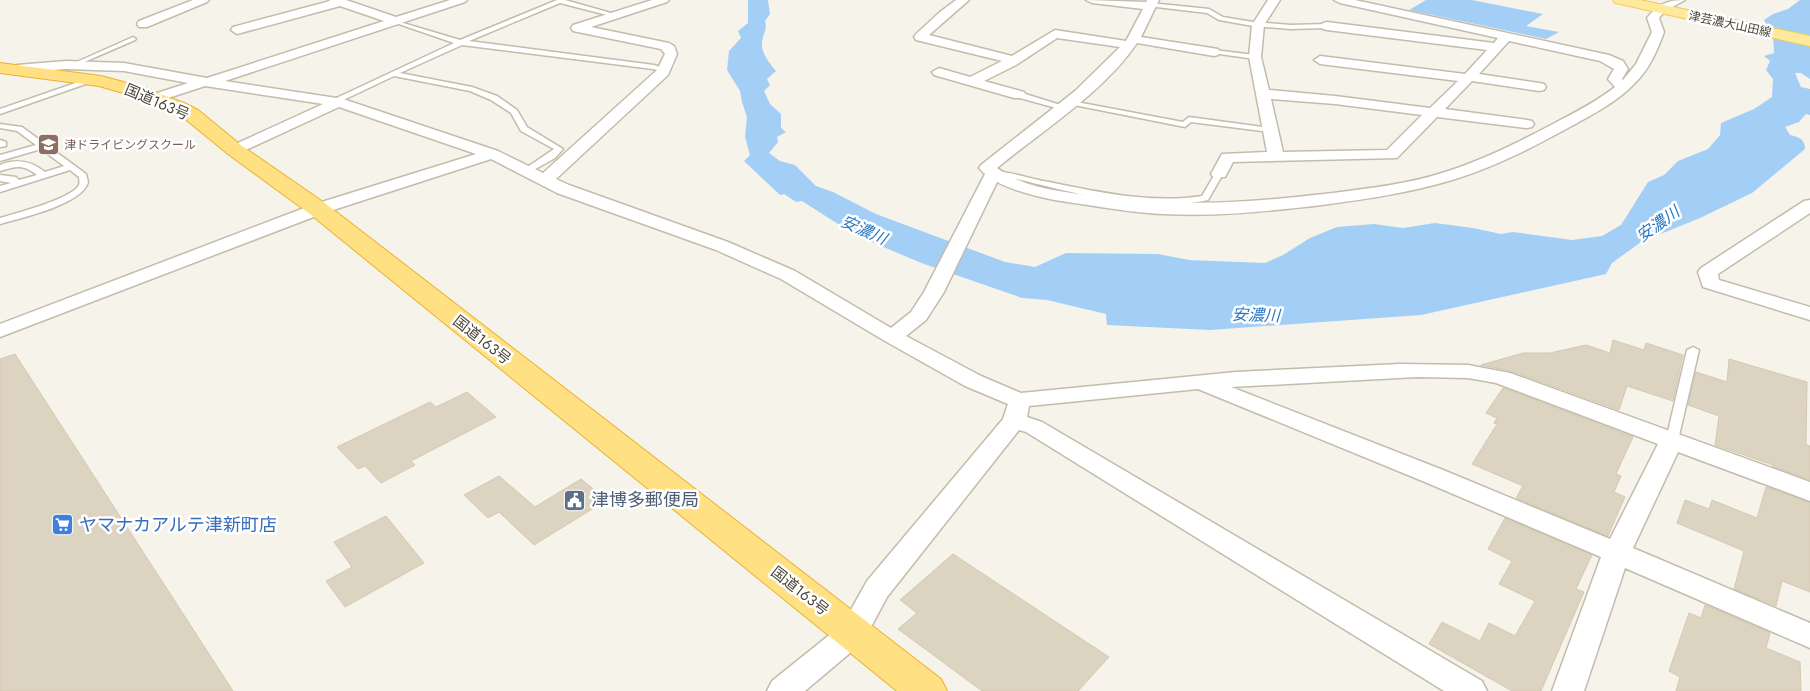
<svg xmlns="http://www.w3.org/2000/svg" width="1810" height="691" viewBox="0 0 1810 691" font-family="Jost,'Noto Sans JP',sans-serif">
	<rect width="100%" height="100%" fill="#f6f3ea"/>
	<!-- water -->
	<g fill="#a3cff6">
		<path d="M748,0H768L770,14L765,21C768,32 761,35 762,45C762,54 770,64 776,71L767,79L770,85L764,91L770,104L781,114V128L786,132L777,137L778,142L769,153L780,161L795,165L816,186L833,192L876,214L1005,262L1035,267L1066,253L1158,254L1189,260L1265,263L1283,255L1310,238L1337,227L1374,224L1403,228L1435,223L1473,228L1501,234L1513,232L1572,240L1602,236L1621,225L1648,182L1664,175L1678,161L1708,149L1720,135L1721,123L1754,109L1772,97L1773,79L1766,70L1770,61L1764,56L1774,53L1773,35L1764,20L1773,14L1788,9L1800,0H1810V79L1801,73H1795L1801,87L1810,89V115L1806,114L1799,122L1785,127L1790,135C1799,137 1805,139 1805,149L1752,193L1700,218L1641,242L1612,263L1606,274L1421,315L1210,330L1107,325L1106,314L1047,300L1022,298L924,264L876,244L841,226L802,201L796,202L784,194L780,195L744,161L750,155L745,137L747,117L742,102L740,91L727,70L729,51L741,38L738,31L748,23Z"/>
		<path d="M1426,0H1472L1543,14L1526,26L1559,32L1546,39L1409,10Z"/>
	</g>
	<!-- building -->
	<g fill="#dcd3c1" stroke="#d4c9b1">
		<path d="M1613,340L1644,350L1646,343L1683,355L1673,401L1627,386L1619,410L1511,371L1481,365L1523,353H1550L1586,345L1610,353Z"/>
		<path d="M15,354L233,691H0V359Z"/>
		<path d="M1729,359L1807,382L1806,445L1810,446V480L1772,466L1773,465L1715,445L1719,416L1688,405L1696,372L1727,382Z"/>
		<path d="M1503,388L1633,437L1616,474L1621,476L1614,492L1625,497L1608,536L1516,498L1523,486L1472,464L1497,424L1494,423L1497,418L1486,413Z"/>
		<path d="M467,392L496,417L411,461L415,465L381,483L365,466L358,469L337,447L430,402L436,407Z"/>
		<path d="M499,476L535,507L581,479L607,500L534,545L499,512L488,518L464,495Z"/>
		<path d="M1766,487L1810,503V592L1782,581L1776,606L1734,589L1744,551L1677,523L1685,500L1709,509L1712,500L1757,518Z"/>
		<path d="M386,516L424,563L345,607L326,581L352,567L334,542Z"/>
		<path d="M1505,518L1592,555L1576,589L1584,592L1541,691H1512L1429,644L1442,622L1480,641L1489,623L1515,636L1535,601L1499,584L1512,561L1488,549Z"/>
		<path d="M953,554L1109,657L1078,691H982L898,629L917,613L900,600Z"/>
		<path d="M1705,605L1770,633L1766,648L1800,662L1801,691H1676L1680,677L1669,671L1689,613L1701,618Z"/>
	</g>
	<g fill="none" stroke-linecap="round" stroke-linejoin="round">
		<defs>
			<g id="service">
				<path d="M557,0H565L618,15L615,17L560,3L469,41L654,65L668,70L664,72L653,69L462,45L400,73L472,87L497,96L517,110L527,127L563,149L555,158L530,172L527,173L523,170L554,149L521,131L511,113L491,100L470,91L394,76L337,103L330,101L454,43L393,22V20L460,40Z"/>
				<path d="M1150,3L1209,9L1223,17L1253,22L1291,25L1327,24L1330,26L1327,28L1291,29L1253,26L1219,20L1207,13L1148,6L1147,5Z"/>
				<path d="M133,37L136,39L135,40L75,66L70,65Z"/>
				<path d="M1214,50L1255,55L1258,57L1255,59L1212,53L1211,52Z"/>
				<path d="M90,78L97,80L0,114V109Z"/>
				<path d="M1016,93H1022L1067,107L1060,109L1016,97Z"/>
				<path d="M1066,100L1183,122L1189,117L1270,128L1274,130L1270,132L1191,122L1185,127L1069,104H1066Z"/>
				<path d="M0,124L22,127L86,174L88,182C83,204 21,218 0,224V218C16,213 72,199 79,185C80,182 79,180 79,177L70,170L0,192V186L11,183L0,181V175L16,177L19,180L37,175C23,164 16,166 0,171V165C17,158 31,161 45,172L64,166L41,149L0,161V155L36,145L17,131L0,128Z"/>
				<path d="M0,140L6,142V146L0,147Z"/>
				<path d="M993,171C1013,172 1030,179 1049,182C1098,192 1152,204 1202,196L1216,172H1222L1223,174L1208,200C1150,214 1074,193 1017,179C1008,177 999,178 990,176L989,174Z"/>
				<path d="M1693,347L1699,350L1678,440L1676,443H1668L1666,440L1687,350Z"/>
			</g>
			<g id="minor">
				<path d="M193,0H209L207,2L147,27H139L137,24L139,21Z"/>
				<path d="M329,0H346L396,17L450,0H467L465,2L225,81L343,99L498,151L543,173L657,70L665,54L661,49L573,31L571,28L573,25L652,0H669L667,2L591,27L669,43L674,46L677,54L668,75L556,179L569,185L728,242L795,271L891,328L911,312L924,292L985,174L979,168L981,165L1075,91L1120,47L1057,38L1016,65L984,81L1024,92L1026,95L1024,98H1014L934,75L932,72L939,68L970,77L1002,61L916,40L914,37L916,34L940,12L956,0H969L929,35L1012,56L1055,30L1126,41L1143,9L1092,3L1086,0L1146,2L1147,0H1159L1141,37L1218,49L1220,52L1218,55L1214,56L1137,43C1103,93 1043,130 997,168C1026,190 1070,193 1105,197C1182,207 1247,203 1324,194C1364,189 1404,185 1442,173C1481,161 1517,143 1553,124C1574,113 1596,102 1615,87L1608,79L1614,69L1600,61L1509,41L1479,74L1539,83L1544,84L1546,87L1544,90L1539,91L1472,81L1445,109L1527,120L1532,121L1534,124L1532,127L1527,128L1437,117L1397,158L1233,162L1225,177H1213L1211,174L1222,154L1267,152L1249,57L1252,25L1268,0H1280L1264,25L1261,57L1269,90L1335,96L1430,108L1458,81L1320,64L1314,60L1320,56L1465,74L1487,50L1327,30L1323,29L1321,26L1323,23L1327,22L1494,43L1498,38L1340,3L1334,0H1355L1609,55L1623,61L1628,69L1622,79L1623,80L1636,64L1652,32L1647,18C1658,4 1668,0 1685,0L1665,11L1659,18L1664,32C1657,51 1649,70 1634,84C1616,103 1591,115 1568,128C1531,148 1493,168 1452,180C1409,193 1366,199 1322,205C1269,211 1216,217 1163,214C1139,213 1113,209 1088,205C1058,201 1025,196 997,182L944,292L926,320L906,336L981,376L1021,393L1236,372L1400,364L1468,365L1510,373L1810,482V501L1678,452L1633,548L1810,623V648L1625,568L1584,691H1552L1601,557L1425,482L1198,389L1029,406L1027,417L1042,422L1482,681L1487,691H1444L1026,432L1019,430L887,597L863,642L805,691H767L772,681L843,624L867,581L1003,419L1008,404L965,386L885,341L781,279L716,250L557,193L491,159L324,213L0,337V324L312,205L476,154L339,107L235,155L229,153L227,150L229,147L323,104L205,86L156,102L149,98L151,95L188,83L124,71L66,69L17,73L10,69L17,65L66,61L124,63L207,78L384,21L340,6L237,34L231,30L233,27L330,1ZM1271,99L1335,104L1422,115L1387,150L1283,152ZM1417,377L1468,378L1496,383L1658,444L1610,539L1443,470L1231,387Z"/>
				<path d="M1810,200V213L1718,274L1719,280L1810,307V320L1703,287L1698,272L1701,268L1804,201Z"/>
			</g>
			<path id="primary" d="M1613,0H1640L1810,36V46L1620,4L1615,3Z"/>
			<path id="trunk" d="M0,63L101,76L142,87L184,103L198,110L242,146L326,204L941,679L947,691H897L310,214L228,154L184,118L170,111L130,95L99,86L0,73Z"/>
		</defs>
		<!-- service casing -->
		<use href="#service" stroke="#c3bcab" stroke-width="3"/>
		<!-- minor casing -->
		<use href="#minor" stroke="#c3bcab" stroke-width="3"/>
		<!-- primary casing -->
		<use href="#primary" stroke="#eecd60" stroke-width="2"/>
		<!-- trunk casing -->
		<use href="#trunk" stroke="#eab230" stroke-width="2"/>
		<!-- service -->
		<use href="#service" fill="#fff" fill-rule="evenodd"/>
		<!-- minor -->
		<use href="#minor" fill="#fff" fill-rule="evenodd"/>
		<!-- primary -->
		<use href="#primary" fill="#ffe99a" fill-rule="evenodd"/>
		<!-- trunk -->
		<use href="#trunk" fill="#ffe083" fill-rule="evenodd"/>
	</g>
	<!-- icons -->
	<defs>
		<symbol id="school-square" viewBox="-11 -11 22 22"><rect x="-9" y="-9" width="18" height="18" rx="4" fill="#8d6e63" stroke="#fff"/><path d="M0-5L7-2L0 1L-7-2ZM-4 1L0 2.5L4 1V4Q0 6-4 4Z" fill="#fff"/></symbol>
		<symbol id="civic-square" viewBox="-11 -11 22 22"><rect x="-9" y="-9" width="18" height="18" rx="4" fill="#5c6f8a" stroke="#fff"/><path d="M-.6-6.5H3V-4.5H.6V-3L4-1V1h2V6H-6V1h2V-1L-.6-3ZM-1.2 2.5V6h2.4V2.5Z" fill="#fff"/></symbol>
		<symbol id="supermarket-square" viewBox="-11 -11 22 22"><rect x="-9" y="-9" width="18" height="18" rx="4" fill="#3f7fe0" stroke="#fff"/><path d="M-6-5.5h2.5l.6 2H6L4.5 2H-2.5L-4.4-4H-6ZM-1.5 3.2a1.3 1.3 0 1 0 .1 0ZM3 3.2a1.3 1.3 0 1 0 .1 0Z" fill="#fff"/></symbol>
	</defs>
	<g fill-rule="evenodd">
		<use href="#school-square" x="36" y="132" width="25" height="25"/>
		<use href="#civic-square" x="562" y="488" width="25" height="25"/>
		<use href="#supermarket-square" x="50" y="512" width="25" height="25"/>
	</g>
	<g text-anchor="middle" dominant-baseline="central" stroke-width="5" stroke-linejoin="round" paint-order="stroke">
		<!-- far-street labels -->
		<g font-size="12" fill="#4b4537" stroke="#fff">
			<text transform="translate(1730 24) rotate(12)">津芸濃大山田線</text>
		</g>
		<!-- far-education labels -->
		<g font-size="12" fill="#785e54" stroke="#fff" text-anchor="start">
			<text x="64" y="145">津ドライビングスクール</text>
		</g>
		<!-- street labels -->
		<g font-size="15" fill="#4b4537" stroke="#fff">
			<text transform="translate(157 102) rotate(23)">国道163号</text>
			<text transform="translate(482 340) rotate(38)">国道163号</text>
			<text transform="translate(800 591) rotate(38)">国道163号</text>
		</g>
		<!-- water labels -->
		<g font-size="16" font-style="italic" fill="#2675c1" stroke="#fff">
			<text transform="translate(1658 224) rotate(-36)">安濃川</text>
			<text transform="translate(864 230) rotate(24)">安濃川</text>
			<text transform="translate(1256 315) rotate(2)">安濃川</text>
		</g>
		<!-- near-service labels -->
		<g font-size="18" fill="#4e5e75" stroke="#fff" text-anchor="start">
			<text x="591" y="500">津博多郵便局</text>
		</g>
		<!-- near-shop labels -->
		<g font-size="18" fill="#366cbe" stroke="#fff" text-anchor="start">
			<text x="79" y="525">ヤマナカアルテ津新町店</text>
		</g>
	</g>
</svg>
